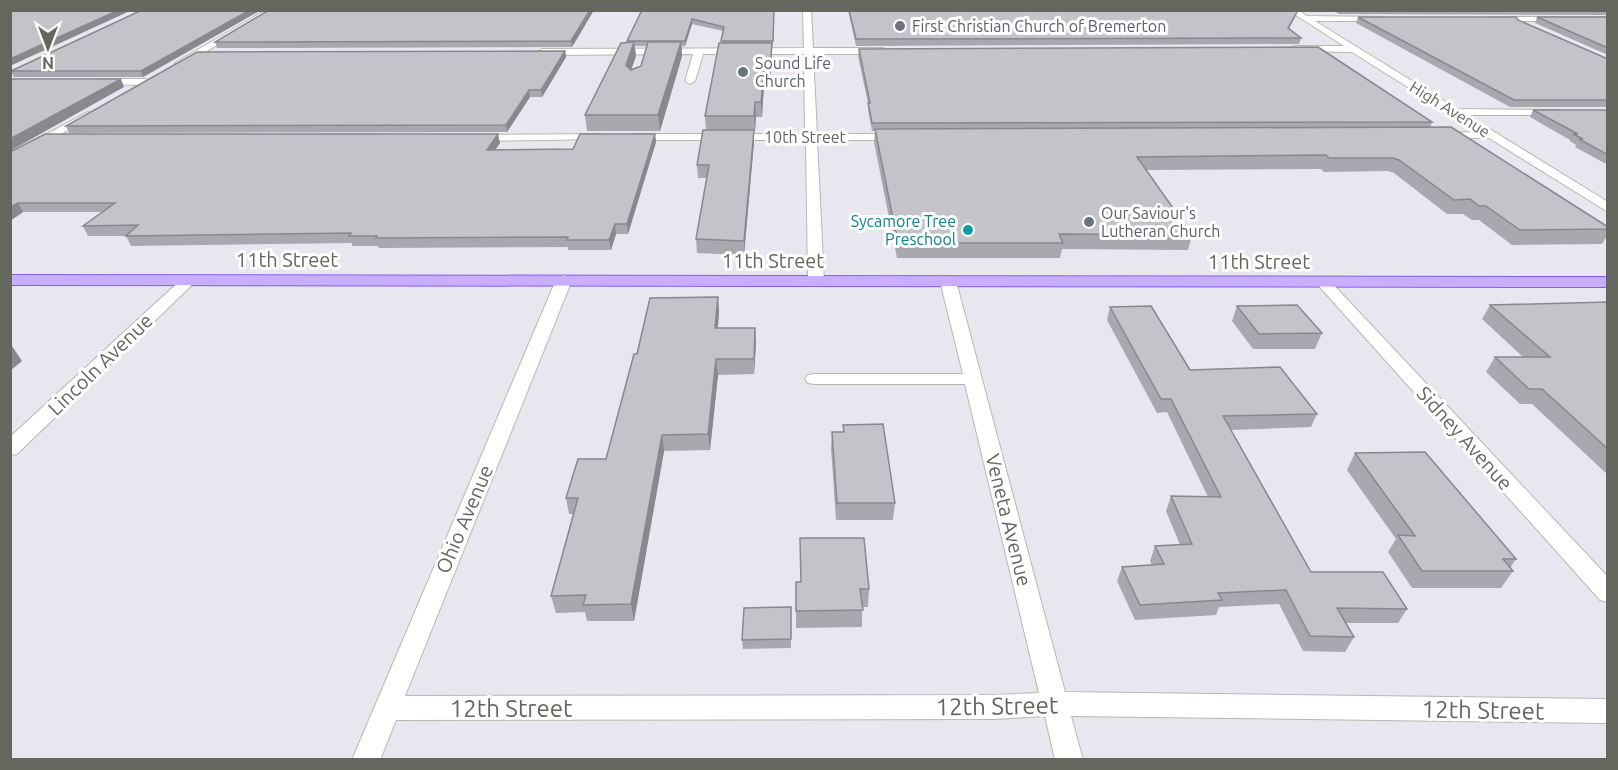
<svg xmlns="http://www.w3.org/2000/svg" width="1618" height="770" viewBox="0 0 1618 770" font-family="Ubuntu,sans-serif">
	<rect width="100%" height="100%" fill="#e9e6ef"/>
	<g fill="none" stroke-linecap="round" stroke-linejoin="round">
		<defs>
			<g id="minor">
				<path d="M266,10H277L183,65L175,63Z"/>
				<path d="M803,10H811L813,48H883L888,51L883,54H813L817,134H899L905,137L899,140H817L824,281L816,286L808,281L806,140H633L627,137L633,134H805L804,54H703L695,81L690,84L685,81L693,54L542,55L537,52L542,49L804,48Z"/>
				<path d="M1288,10H1298L1307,16L1384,17L1385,19L1381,21H1315L1457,109L1558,110L1559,112L1554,115H1467L1608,202V212L1489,138H1436V134L1440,133L1479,132L1352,52L1292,51V47L1295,46H1344Z"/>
				<path d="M1492,17H1608V21H1489L1488,19Z"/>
				<path d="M99,79H146L151,82L146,85L95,84L94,82Z"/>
				<path d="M88,112L92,113V117L10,162V154Z"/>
				<path d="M602,134L608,137L606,139L474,141L468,138L474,135Z"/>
				<path d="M189,275L197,280L194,283L17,454L10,455V437L184,277Z"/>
				<path d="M564,275L572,280L405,696L995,695L1039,693L965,384H814L808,383L805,379L808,375L814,374H963L940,281L948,276L956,281L1065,692L1608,699V723L1071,716L1083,760H1055L1045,716L995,719L396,720L380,760H352L556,280Z"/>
				<path d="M1323,277L1328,279L1608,577V602L1600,600L1318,285L1315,282Z"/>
			</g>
			<path id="major" d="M10,275L1608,277V287L10,285Z"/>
		</defs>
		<!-- minor casing -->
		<use href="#minor" stroke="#b7b8b1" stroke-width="2"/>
		<!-- major casing -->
		<use href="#major" stroke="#7f61ed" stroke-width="2"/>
		<!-- minor -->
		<use href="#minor" fill="#fff" fill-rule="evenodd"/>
		<!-- major -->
		<use href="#major" fill="#c8aefd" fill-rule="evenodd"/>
	</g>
	<!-- wall -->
	<g fill="#a9a8ae" fill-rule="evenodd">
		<path d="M142,10H261L143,77H14L11,71Z"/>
		<path d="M594,10L572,47L217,48L215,42Z"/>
		<path d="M642,10H774L773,46H772V56L770,85H764L762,117H756L755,131H754V142L744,255L697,253L696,239L707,178H698L697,165L706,130L705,116L721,43L723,31L692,24L685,46H682V56L660,131H587L585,115L627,42ZM635,46H647L641,66L631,69L636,56Z"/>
		<path d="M848,10H1295V17L1289,28L1301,38L1299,44L856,46Z"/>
		<path d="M1333,10H1608V15L1339,14Z"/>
		<path d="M1358,17L1518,20L1608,59V107H1510L1356,23Z"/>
		<path d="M1537,17H1608V55L1535,23Z"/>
		<path d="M859,49L1432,122L1430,128L1608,227V234L1602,244L1512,245L1479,220H1472L1463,214H1447L1394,173L1388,171L1324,172L1321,169L1146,170L1192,235L1188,250L1062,249L1060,258H897L874,142L875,131H872L868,110V103L858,56Z"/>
		<path d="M565,51L566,57L542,97H530L507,132L69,133L66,126Z"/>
		<path d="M1533,110H1608V165L1575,147L1576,145L1570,141V140L1530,117Z"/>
		<path d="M655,134L656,142L628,234H616L611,250H568V247L379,248L378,246H352V243L131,246L126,236H88L83,226L102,212H23L10,221V152L500,143L495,150L573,149Z"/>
		<path d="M718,297L719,312L718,328H755L756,343L754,374L718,375L710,450L664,451L634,621H587L585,612L556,613L551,596L573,514H569L566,498L606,459Z"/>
		<path d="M1608,302V475L1532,404H1520L1486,372L1495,357H1523L1482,319L1490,305Z"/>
		<path d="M1237,306L1322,333L1315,349H1253L1232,321Z"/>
		<path d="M1110,307L1190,370L1317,414L1311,427L1231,430L1311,572L1407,609L1398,623H1346L1354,637L1345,652L1303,651L1279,604L1219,607L1216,615L1135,620L1117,581L1122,567L1152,565L1150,561L1155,546L1180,545L1166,511L1171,496L1208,497L1167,412L1157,413L1107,320Z"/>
		<path d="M843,425L895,503L893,520H836L831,448L832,432H843Z"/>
		<path d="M1355,453L1516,559L1510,568L1513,571L1501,588H1412L1388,552L1396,539L1347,470Z"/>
		<path d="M796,582L869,589L868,607H862V627L796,628Z"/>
		<path d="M791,607V648L743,649L742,640Z"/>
	</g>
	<!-- shaded-wall -->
	<g fill="#89888d">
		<path d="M119,10H132L10,66V59Z"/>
		<path d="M250,10H261L143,77L141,71Z"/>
		<path d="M590,10H594L572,47L571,41Z"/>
		<path d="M1297,12L1295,17L1286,34L1288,28Z"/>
		<path d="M692,19V24L685,46V41Z"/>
		<path d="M634,42L636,56L628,79L626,65Z"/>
		<path d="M681,42L682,56L660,131L658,115Z"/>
		<path d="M772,43V56L770,85V71Z"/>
		<path d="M565,51L566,57L542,97L541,90Z"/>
		<path d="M764,71V85L762,117L761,102Z"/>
		<path d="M121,79L124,87L10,151V139Z"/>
		<path d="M529,90L530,97L507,132L506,125Z"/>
		<path d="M755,102L756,117L755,131L754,116Z"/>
		<path d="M754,130V142L744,255V241Z"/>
		<path d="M498,134L500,143L489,159L487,150Z"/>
		<path d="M655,134L656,142L628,234L627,224Z"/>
		<path d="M18,203L23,212L10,221V207Z"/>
		<path d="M615,224L616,234L611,250L609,240Z"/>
		<path d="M718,297L719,312L716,343L715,328Z"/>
		<path d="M755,328L756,343L754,374V359Z"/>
		<path d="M12,346L22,361L10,371V347Z"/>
		<path d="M716,359L718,375L710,450L708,434Z"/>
		<path d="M662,435L664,451L634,621L631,604Z"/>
	</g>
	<!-- building -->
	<g fill="#c4c3ca" stroke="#89888d" stroke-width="1.5">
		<path d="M15,10H119L10,59V12Z"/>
		<path d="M142,10H250L141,71H11Z"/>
		<path d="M269,10H590L571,41L215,42Z"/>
		<path d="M642,10H774L773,41H721L724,27L692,19L685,41H627Z"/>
		<path d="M849,10H1295L1297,12L1288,28L1301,38L856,39Z"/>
		<path d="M1358,17H1516L1518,20L1608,59V100H1514Z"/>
		<path d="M1537,17H1608V48Z"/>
		<path d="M634,42L626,65L631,70L641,66L648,42H681L658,115H585L621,43Z"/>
		<path d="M719,43H772L770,71H764L761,102H755L754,116H705Z"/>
		<path d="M1318,47L1432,122L872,123L868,103H870L859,49Z"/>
		<path d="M565,51L541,90H529L506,125L66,126L197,52Z"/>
		<path d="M10,79H121L10,139Z"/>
		<path d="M1533,110H1608V155L1579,139H1583L1573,134H1578Z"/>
		<path d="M1451,127L1608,227V229L1520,230L1486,206H1479L1470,199L1454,200L1399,160L1393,158H1329L1326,155L1137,157L1192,235L1059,234L1063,243H898L875,129Z"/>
		<path d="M703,130H754L744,241L696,239L709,165H697Z"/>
		<path d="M45,134H498L487,150L573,149L580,134H655L627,224H615L609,240H567L568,237L376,238L377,236H349L351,233L126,236L138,225L83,226L115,203H18L10,207V174L12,173H10V152Z"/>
		<path d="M718,297L715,328H755L754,359H716L708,434L662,435L631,604L583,605L586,595L551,596L578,498H566L578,459H606L634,354H637L650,298Z"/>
		<path d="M1608,302V449L1542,389H1529L1495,357H1550L1490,305Z"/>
		<path d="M1297,305L1322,333L1259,334L1237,306Z"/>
		<path d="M1151,306L1190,370L1280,367L1317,414L1223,416L1311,572H1383L1407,609L1337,608L1354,637L1310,636L1286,590L1218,593L1222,600L1140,605L1122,567L1164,564L1155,546L1192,544L1171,496L1221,497L1171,399H1161L1110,307Z"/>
		<path d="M883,424L895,503H837L832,432H844L843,425Z"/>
		<path d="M1425,452L1516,559H1503L1513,571H1422L1398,535L1415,536L1355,453Z"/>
		<path d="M800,538H864L869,589H860L863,610L796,611V582H801Z"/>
		<path d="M791,607V639L742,640L744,608Z"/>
	</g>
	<!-- markers -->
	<g fill="#6b7280" stroke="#fff" stroke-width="2">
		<circle cx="900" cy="26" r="6"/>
		<circle cx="743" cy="72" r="6"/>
		<circle cx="1089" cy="222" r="6"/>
	</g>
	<circle fill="#0f9aa8" stroke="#fff" stroke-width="2" cx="968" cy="230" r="6"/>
	<g text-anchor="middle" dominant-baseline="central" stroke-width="6" stroke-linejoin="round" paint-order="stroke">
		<!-- far-worship labels -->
		<g font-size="16" fill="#5b616d" stroke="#fff" text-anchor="start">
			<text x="912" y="26">First Christian Church of Bremerton</text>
			<text x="755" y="63">Sound Life<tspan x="755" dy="18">Church</tspan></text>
			<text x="1101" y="213">Our Saviour's<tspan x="1101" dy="18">Lutheran Church</tspan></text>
		</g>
		<!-- far-street labels -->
		<g font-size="16" fill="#65665d" stroke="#fff">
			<text transform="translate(1450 109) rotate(32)">High Avenue</text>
			<text x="805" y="137">10th Street</text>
		</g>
		<!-- far-culture labels -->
		<g font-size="16" fill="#0d838f" stroke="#fff" text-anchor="end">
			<text x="956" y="221">Sycamore Tree<tspan x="956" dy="18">Preschool</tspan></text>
		</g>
		<!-- street labels -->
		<g font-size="20" fill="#65665d" stroke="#fff">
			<text x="287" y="259">11th Street</text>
			<text x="773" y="260">11th Street</text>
			<text x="1259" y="261">11th Street</text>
			<text transform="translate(100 364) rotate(-44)">Lincoln Avenue</text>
			<text transform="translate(1465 438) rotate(48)">Sidney Avenue</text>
			<text transform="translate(464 519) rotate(-67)">Ohio Avenue</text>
			<text transform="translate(1009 520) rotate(76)">Veneta Avenue</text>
		</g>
		<!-- near-street labels -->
		<g font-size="24" fill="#65665d" stroke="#fff">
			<text transform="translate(997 706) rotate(-1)">12th Street</text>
			<text x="511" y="708">12th Street</text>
			<text transform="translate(1483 710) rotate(1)">12th Street</text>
		</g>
	</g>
	<!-- border -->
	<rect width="1618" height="770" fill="none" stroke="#65665d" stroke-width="24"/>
	<!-- north arrow -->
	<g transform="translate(48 48) rotate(180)" stroke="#ffffff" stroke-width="4.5" paint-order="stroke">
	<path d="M0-4.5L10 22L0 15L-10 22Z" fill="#65665d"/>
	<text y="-9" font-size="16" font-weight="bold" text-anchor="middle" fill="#65665d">N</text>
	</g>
</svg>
